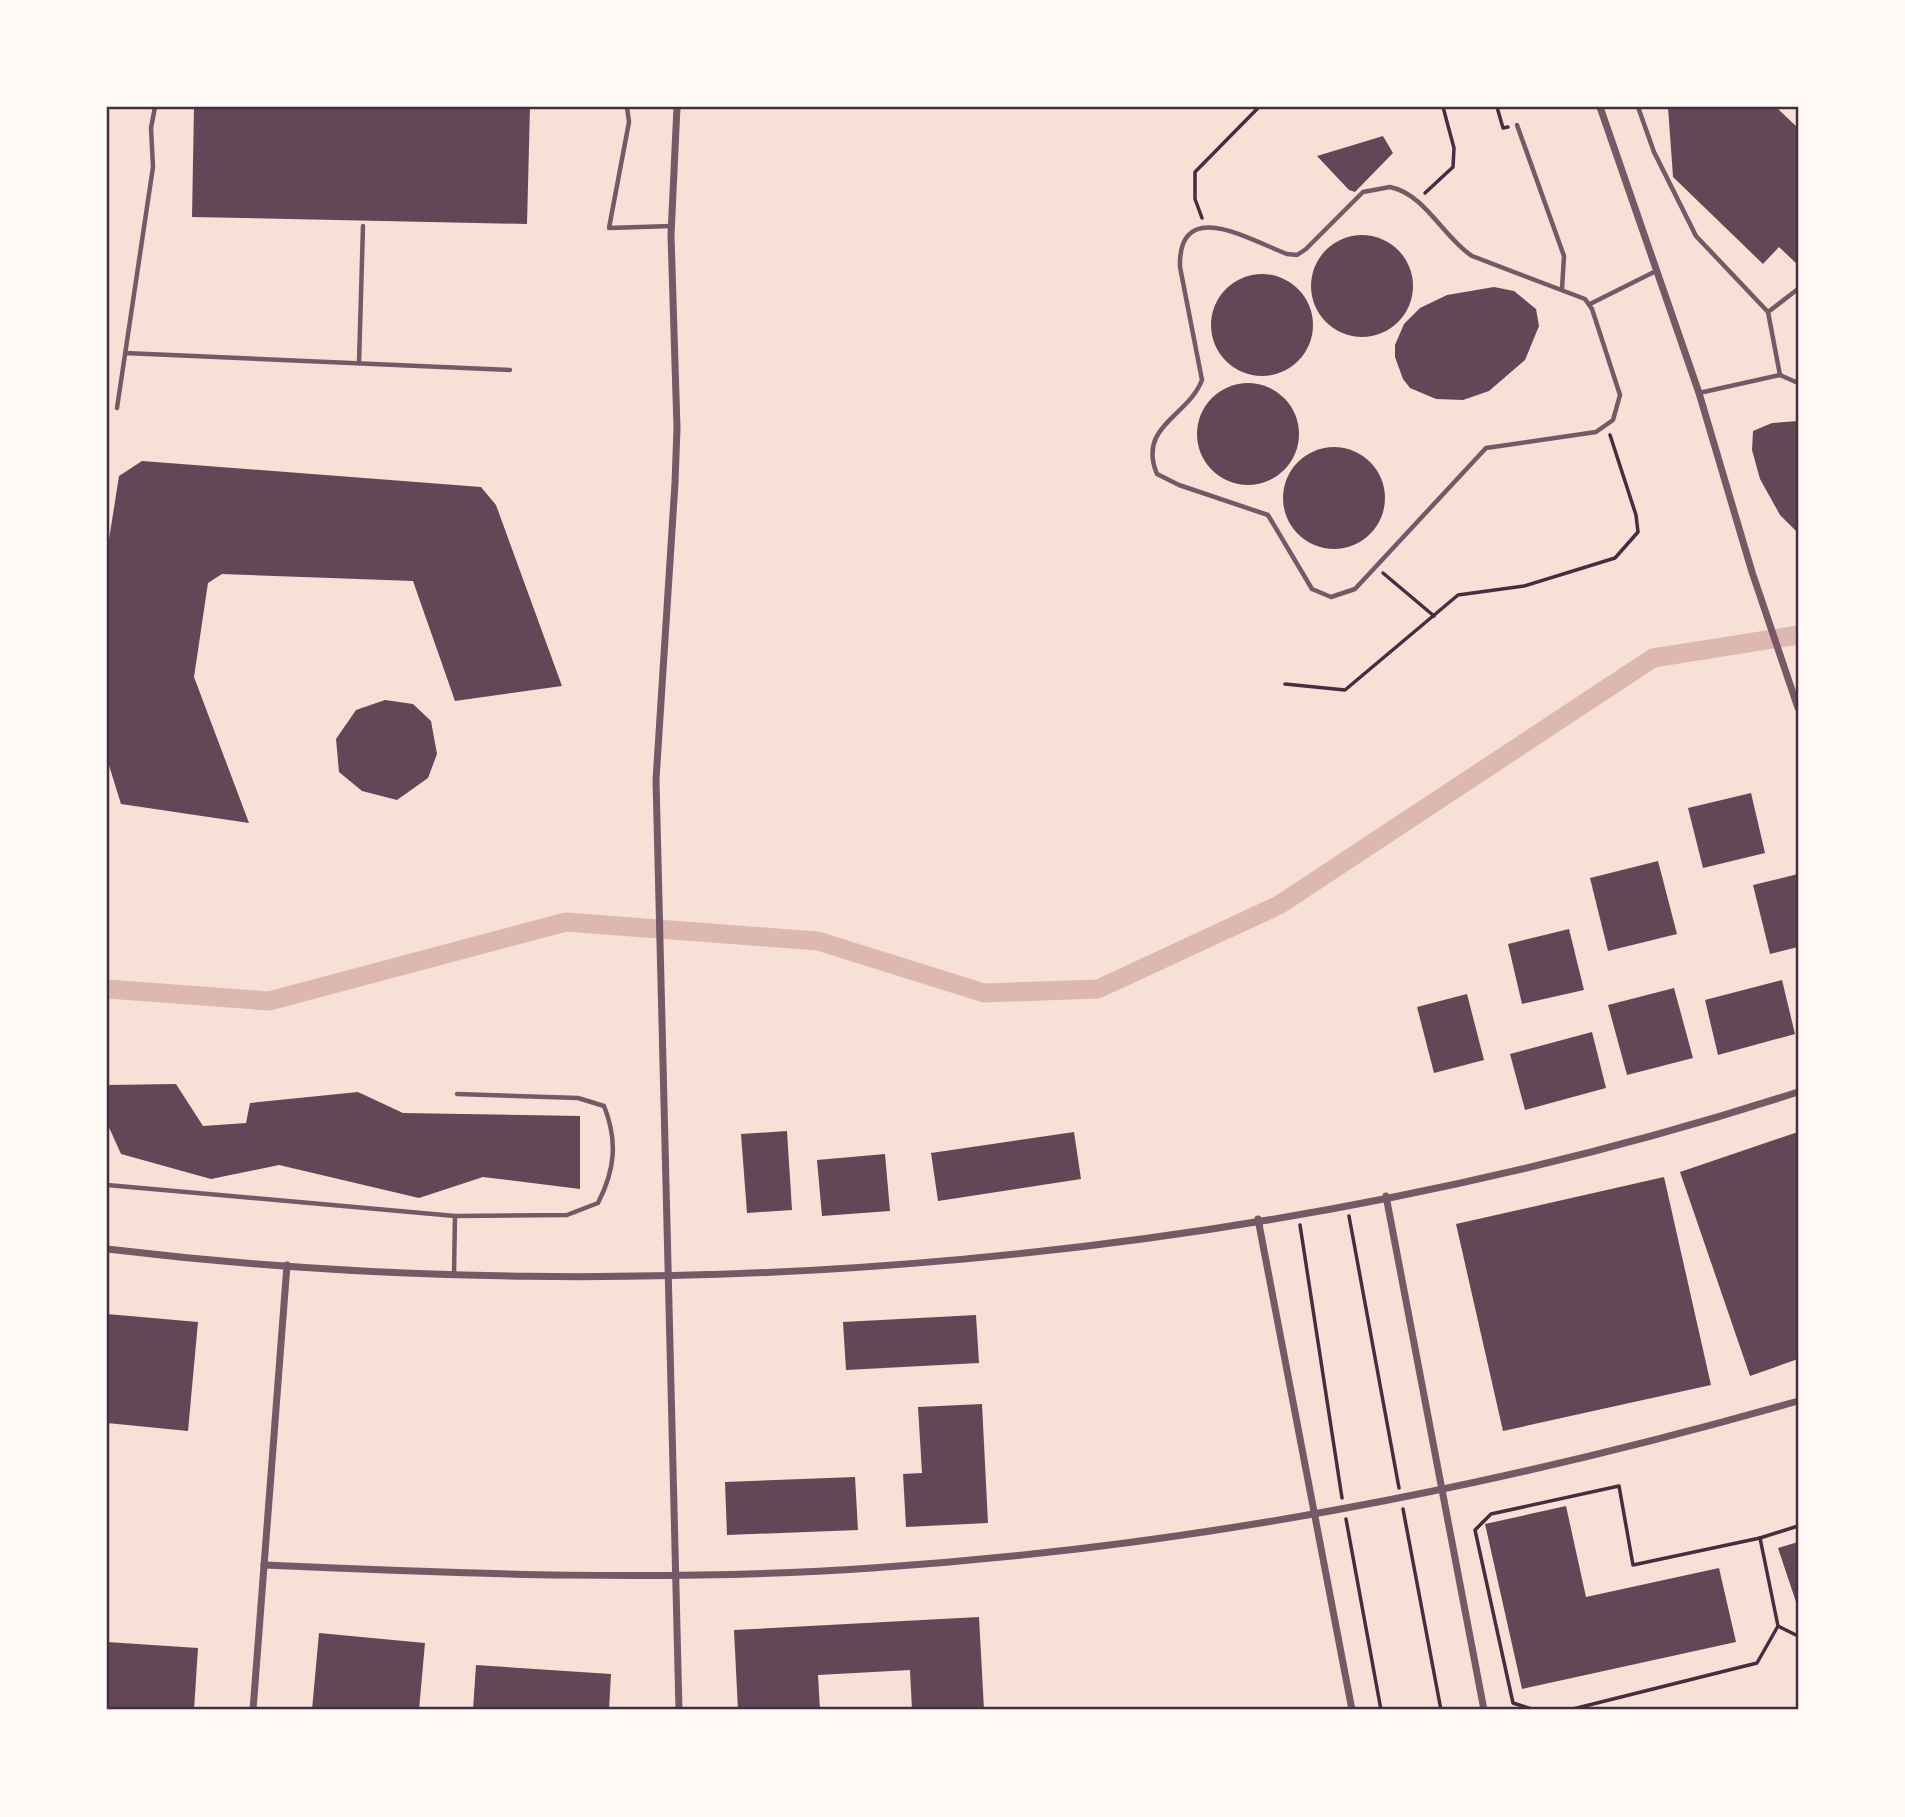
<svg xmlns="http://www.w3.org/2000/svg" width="1905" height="1817" viewBox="0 0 1905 1817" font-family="Bitter,serif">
	<rect width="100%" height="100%" fill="#f7e1d7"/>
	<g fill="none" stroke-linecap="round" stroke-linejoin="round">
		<!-- canal -->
		<path stroke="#dcb8b0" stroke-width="19" d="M107,989L269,1001L566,922L818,941L984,993L1098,989L1279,905L1653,658L1798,635"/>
	</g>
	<!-- building -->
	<g fill="#644757">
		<path d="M194,107H530L527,224L192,217Z"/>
		<path d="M1668,107H1776L1798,128V265L1779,247L1763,264L1673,177Z"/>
		<path d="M1383,136L1393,153L1355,192L1349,190L1317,156Z"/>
		<circle cx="1362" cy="286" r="51"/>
		<circle cx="1262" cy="325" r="51"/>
		<path d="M1494,287L1514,291L1536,309L1539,326L1525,360L1489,391L1463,400L1436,399L1410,388L1403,379L1395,357V345L1404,324L1420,308L1447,295Z"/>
		<circle cx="1248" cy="434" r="51"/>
		<path d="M1798,421V533L1780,515L1760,479L1752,450L1753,431L1772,423Z"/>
		<circle cx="1334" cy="498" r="51"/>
		<path d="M142,461L481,487L496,505L562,686L455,701L413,581L222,574L208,583L194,677L249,823L121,804L107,759V552L119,476Z"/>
		<path d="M385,700L413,704L431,721L437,754L428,778L397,800L362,791L339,772L336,739L356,710Z"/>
		<path d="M1751,793L1765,853L1703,868L1688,808Z"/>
		<path d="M1658,861L1677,934L1608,951L1590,878Z"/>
		<path d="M1798,874V947L1770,954L1753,885Z"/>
		<path d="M1569,929L1584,990L1522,1004L1508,944Z"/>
		<path d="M1782,980L1795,1034L1718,1055L1705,1000Z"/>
		<path d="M1674,988L1693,1058L1627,1075L1608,1005Z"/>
		<path d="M1467,994L1484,1060L1434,1073L1417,1007Z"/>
		<path d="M1592,1032L1606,1088L1525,1110L1510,1054Z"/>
		<path d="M176,1084L203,1126L246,1123L250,1103L358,1092L403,1113L580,1116V1189L483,1177L419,1198L279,1165L211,1179L121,1154L107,1123V1085Z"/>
		<path d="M787,1131L792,1210L747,1213L741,1134Z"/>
		<path d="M1074,1132L1081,1179L938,1201L931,1153Z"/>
		<path d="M1798,1132V1359L1750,1376L1680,1172Z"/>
		<path d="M885,1154L890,1211L822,1216L817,1160Z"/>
		<path d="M1664,1177L1711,1385L1503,1431L1456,1224Z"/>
		<path d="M107,1314L198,1322L188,1431L107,1423Z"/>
		<path d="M976,1315L979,1363L846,1370L843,1322Z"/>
		<path d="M982,1404L988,1523L906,1527L903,1474L922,1473L918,1407Z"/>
		<path d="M855,1477L858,1530L727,1535L725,1482Z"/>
		<path d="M1566,1506L1586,1597L1719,1568L1736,1642L1522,1689L1485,1524Z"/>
		<path d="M1798,1542V1608L1778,1548Z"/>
		<path d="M979,1617L984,1710H912L910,1670L818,1675L820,1710H738L734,1630Z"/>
		<path d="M319,1633L425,1643L419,1710H312Z"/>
		<path d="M107,1642L198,1648L194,1710H107Z"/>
		<path d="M476,1665L611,1674L609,1710H473Z"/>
	</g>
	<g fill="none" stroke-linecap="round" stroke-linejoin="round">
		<!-- path -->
		<g stroke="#4a2c40" stroke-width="3.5">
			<path d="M1497,107L1503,128L1508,127"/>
			<path d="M1425,193L1453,167L1454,148L1443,107"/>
			<path d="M1202,218L1195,199V172L1259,107"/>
			<path d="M1383,573L1434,616"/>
			<path d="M1285,684L1345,690L1458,595L1524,586L1615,558L1638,532L1636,515L1610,435"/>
			<path d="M1349,1216L1399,1488"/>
			<path d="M1300,1225L1342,1498"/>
			<path d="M1403,1509L1441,1710"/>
			<path d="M1346,1519L1381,1710"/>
			<path d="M1760,1538L1798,1526"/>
			<path d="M1778,1626L1798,1636"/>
			<path d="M1535,1710L1513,1703L1475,1530L1491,1514L1619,1486L1633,1565L1760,1538L1778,1626L1757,1663L1569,1710"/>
		</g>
		<!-- service -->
		<g stroke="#755966" stroke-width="4.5">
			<path d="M627,107L629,122L609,228L671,226"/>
			<path d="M1638,107L1654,152L1696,236L1768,312"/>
			<path d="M1517,125L1564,256L1562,289"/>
			<path d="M1390,187C1425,194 1443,237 1472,256L1585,299L1592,309L1620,395L1613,420L1596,432L1486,448L1355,589L1331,597L1312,589L1268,515L1179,485L1157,474C1137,426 1188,417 1202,380L1180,267C1178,195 1252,241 1287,254L1297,255L1306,249L1363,192Z"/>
			<path d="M1590,304L1656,271"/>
			<path d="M125,353L510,370"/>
			<path d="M359,363L363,226"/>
			<path d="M1780,375L1768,312L1798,289"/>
			<path d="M1699,393L1780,375L1798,383"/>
			<path d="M117,408L153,167L151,128L155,107"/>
			<path d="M107,1185L455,1216"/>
			<path d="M454,1274L455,1216L567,1215L598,1203C615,1170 618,1141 604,1106L578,1098L457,1094"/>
		</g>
		<!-- minor -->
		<g stroke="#755966" stroke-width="7">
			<path d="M677,107L671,235L677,428L675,483L656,780L679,1710"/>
			<path d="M1600,107L1699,393L1752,572L1798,708"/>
			<path d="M1386,1196L1484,1710"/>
			<path d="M1258,1219L1352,1710"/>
			<path d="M107,1249C655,1315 1272,1263 1798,1092"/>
			<path d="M264,1565C466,1574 669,1582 872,1568C1189,1547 1493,1488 1798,1401"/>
			<path d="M253,1710L287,1265"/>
		</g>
	</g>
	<!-- border -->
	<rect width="1905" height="1817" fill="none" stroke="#fffaf5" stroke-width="217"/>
	<rect x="108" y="108" width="1689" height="1600" fill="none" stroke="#4a2c40" stroke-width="2.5"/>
</svg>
